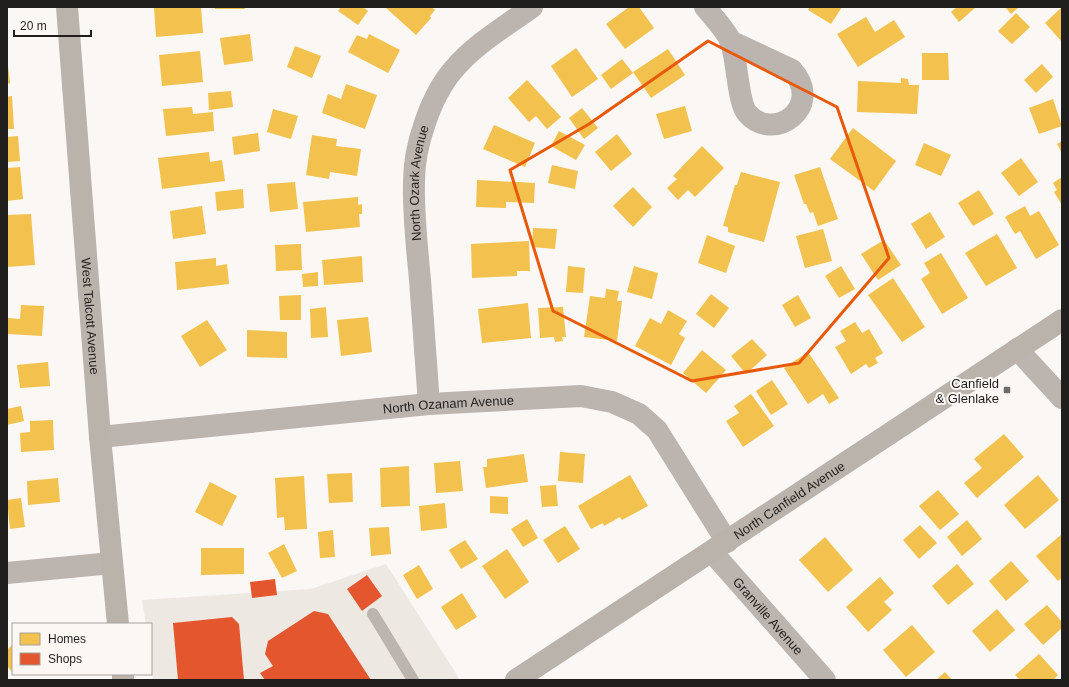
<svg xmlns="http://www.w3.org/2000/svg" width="1069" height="687" viewBox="0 0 1069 687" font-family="Arial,sans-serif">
	<rect width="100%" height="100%" fill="#faf7f5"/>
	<!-- built -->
	<path fill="#eee8e2" d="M386,564L459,678L456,680H153L151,664V624H146L142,600L311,589Z"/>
	<!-- homes -->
	<g fill="#f2c14e">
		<path d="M154,7H201L203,33L156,37Z"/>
		<rect x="215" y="7" width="30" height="2"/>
		<path d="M341,7H363L368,11L358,25L338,11Z"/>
		<path d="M385,7H431L435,10L430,16L431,18L416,35Z"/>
		<path d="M629,7H639L654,28L625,49L606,24Z"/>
		<path d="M810,7H842L831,24L808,10Z"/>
		<path d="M957,7H976L959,22L951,12Z"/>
		<path d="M1005,7H1019L1011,14Z"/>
		<path d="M1062,7V42L1045,23Z"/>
		<path d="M1016,13L1030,27L1012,44L998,31Z"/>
		<path d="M866,17L875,32L894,20L905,37L858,67L837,34Z"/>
		<path d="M250,34L253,61L224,65L220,38Z"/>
		<path d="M369,34L400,50L388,73L348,52L357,35L367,39Z"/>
		<path d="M295,46L321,56L312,78L287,67Z"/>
		<path d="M576,48L598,79L572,97L551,66Z"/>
		<path d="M668,49L685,75L651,98L633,72Z"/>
		<path d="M200,51L203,82L162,86L159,55Z"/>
		<path d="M922,53H948L949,80H922Z"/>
		<path d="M622,59L633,73L611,89L601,75Z"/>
		<path d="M1042,64L1053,77L1036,93L1024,80Z"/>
		<path d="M7,66H8L10,83L7,84Z"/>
		<path d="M901,78L908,79L909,85H919L917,114L857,112L858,81L901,83Z"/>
		<path d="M527,80L561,117L547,129L536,116L529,122L508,98Z"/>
		<path d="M346,84L377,95L365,129L322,113L328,94L341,99Z"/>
		<path d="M231,91L233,107L209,110L208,93Z"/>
		<path d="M12,96L14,129H7V97Z"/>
		<path d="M1053,99L1062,126L1039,134L1029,108Z"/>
		<path d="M685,106L692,131L664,139L656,114Z"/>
		<path d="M192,107L193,114L213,112L214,131L166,136L163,109Z"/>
		<path d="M582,108L598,128L584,139L569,118Z"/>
		<path d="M273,109L298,116L291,139L267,132Z"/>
		<path d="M494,125L535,143L525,167L483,149Z"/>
		<path d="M853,128L896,161L874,191L830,159Z"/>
		<path d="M559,131L585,145L576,160L551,146Z"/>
		<path d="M258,133L260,151L234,155L232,137Z"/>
		<path d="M617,134L632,154L611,171L595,152Z"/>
		<path d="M312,135L337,139L336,146L361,149L357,176L330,172L329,179L306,175Z"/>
		<path d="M18,136L20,161L7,162V137Z"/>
		<path d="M1062,141V153L1057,144Z"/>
		<path d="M924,143L951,155L941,176L915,165Z"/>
		<path d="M702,146L724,168L695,197L688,190L678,200L667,188L677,179L673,176Z"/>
		<path d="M209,152L210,162L222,160L225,181L162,189L158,158Z"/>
		<path d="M1021,158L1038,182L1019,196L1001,173Z"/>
		<path d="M552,165L578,171L575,189L548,183Z"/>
		<path d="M20,167L23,199L7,201V168Z"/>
		<path d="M820,167L838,219L818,226L813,212L810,213L806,204H804L794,175Z"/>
		<path d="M741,172L780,182L764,242L728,232V227L723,226L735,185H737Z"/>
		<path d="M1062,177V205L1054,192L1057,190L1053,183Z"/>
		<path d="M477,180L535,183L534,203L506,202V208L476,207Z"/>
		<path d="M295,182L298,209L270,212L267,184Z"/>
		<path d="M633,187L652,207L633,227L613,206Z"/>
		<path d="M243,189L244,208L217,211L215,192Z"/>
		<path d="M979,190L994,214L973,226L958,203Z"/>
		<path d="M358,197V205L362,204V214H359L360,227L306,232L303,202Z"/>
		<path d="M202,206L206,234L173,239L170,211Z"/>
		<path d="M1025,206L1030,216L1039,211L1059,245L1036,259L1020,231L1015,234L1005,217Z"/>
		<path d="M930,212L945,237L926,249L911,224Z"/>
		<path d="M31,214L35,265L7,267V215Z"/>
		<path d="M533,228L557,229L555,249L532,247Z"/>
		<path d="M823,229L832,261L805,268L796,236Z"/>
		<path d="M997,234L1017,268L986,286L965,253Z"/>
		<path d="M707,235L735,246L726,273L698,263Z"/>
		<path d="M884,240L901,265L878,280L861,254Z"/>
		<path d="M529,241L530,271H517V276L472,278L471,244Z"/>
		<path d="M301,244L302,270L276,271L275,245Z"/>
		<path d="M941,253L968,298L942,314L921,279L930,273L924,263Z"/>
		<path d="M362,256L363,282L324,285L322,260Z"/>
		<path d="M216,258V266L227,264L229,284L177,290L175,262Z"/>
		<path d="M568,266L585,268L583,293L566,292Z"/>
		<path d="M634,266L658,273L652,299L627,292Z"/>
		<path d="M841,266L855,289L839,298L825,276Z"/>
		<path d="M318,272V286L303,287L302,274Z"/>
		<path d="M893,278L925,327L902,342L868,295Z"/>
		<path d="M606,289L619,291L617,301H622L617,341L584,337L590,296L605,298Z"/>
		<path d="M711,294L729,308L714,328L696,314Z"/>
		<path d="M301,295V320H280L279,296Z"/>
		<path d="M798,295L811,318L795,327L782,305Z"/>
		<path d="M528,303L531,338L482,343L478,309Z"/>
		<path d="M21,305L44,306L42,336L8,334V318L20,319Z"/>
		<path d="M326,307L328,337L311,338L310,309Z"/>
		<path d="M563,307L566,337H562L563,341L555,342L554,337L540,338L538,308Z"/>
		<path d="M668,310L687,321L679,334L685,338L671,365L635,346L650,318L661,324Z"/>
		<path d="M368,317L372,352L341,356L337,320Z"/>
		<path d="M207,320L227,350L200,367L181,336Z"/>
		<path d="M855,322L862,333L869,329L883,353L875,358L878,363L869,368L866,364L851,374L835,347L846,341L840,331Z"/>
		<path d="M247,330L287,332V358L247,357Z"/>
		<path d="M752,339L767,355L746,374L731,356Z"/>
		<path d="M702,350L726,370L706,393L683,373Z"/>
		<path d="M808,352L839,398L829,404L823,394L808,404L784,368Z"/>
		<path d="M48,362L50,386L20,388L17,365Z"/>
		<path d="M772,380L788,404L771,415L756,391Z"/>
		<path d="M751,394L774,426L743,447L726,421L739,413L734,406Z"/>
		<path d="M21,406L24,421L7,425V409Z"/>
		<path d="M53,420L54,450L21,452L20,433L30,432V421Z"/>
		<path d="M1004,434L1024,457L977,498L964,483L982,468L974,459Z"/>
		<path d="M560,452L585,454L583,483L558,481Z"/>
		<path d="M524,454L528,482L486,488L483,467H487V459Z"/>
		<path d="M460,461L463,491L436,493L434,463Z"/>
		<path d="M409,466L410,506L381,507L380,468Z"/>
		<path d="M352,473L353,502L329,503L327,474Z"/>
		<path d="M630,475L648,506L622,520L620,517L604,526L603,523L591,529L578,506Z"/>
		<path d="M1038,475L1059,500L1025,529L1004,505Z"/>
		<path d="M304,476L307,529L285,530L284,517L277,518L275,478Z"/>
		<path d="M58,478L60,502L28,505L27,481Z"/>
		<path d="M210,482L237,496L222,526L195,512Z"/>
		<path d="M556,485L558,506L542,507L540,486Z"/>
		<path d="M938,490L959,514L940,530L919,506Z"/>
		<path d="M490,496L508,497V514L490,513Z"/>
		<path d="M21,498L25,527L10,529L7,500Z"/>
		<path d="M445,503L447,528L421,531L419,506Z"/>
		<path d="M527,519L538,538L523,547L511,529Z"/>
		<path d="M967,520L982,539L962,556L947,537Z"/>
		<path d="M920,525L937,543L919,559L903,540Z"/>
		<path d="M565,526L580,549L558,563L543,540Z"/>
		<path d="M389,527L391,554L371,556L369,528Z"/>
		<path d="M333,530L335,557L320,558L318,532Z"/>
		<path d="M1062,534V578L1058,581L1036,556Z"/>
		<path d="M825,537L853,570L828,592L799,560Z"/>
		<path d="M465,540L478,559L461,569L449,550Z"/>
		<path d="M284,544L297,571L282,578L268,553Z"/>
		<path d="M201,548H244V574L201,575Z"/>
		<path d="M507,549L529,582L505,599L482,566Z"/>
		<path d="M1011,561L1029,581L1006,601L989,581Z"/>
		<path d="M957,564L974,584L948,605L932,586Z"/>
		<path d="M419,565L433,589L417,599L403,575Z"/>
		<path d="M880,577L894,593L884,602L892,610L868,632L846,607Z"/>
		<path d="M462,593L477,617L456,630L441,607Z"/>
		<path d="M1047,605L1062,622V628L1043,645L1024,624Z"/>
		<path d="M997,609L1015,630L990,652L972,631Z"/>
		<path d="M912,625L935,652L906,677L883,650Z"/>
		<path d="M12,645L13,646V673L7,666V650Z"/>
		<path d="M1039,654L1058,675L1053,680H1020L1015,675Z"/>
		<path d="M945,672L952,680H936Z"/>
	</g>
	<!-- shops -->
	<g fill="#e4572e">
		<path d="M367,575L382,596L362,611L347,589Z"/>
		<path d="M275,579L277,595L252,598L250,582Z"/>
		<path d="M314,611L328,614L371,680H265L260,673L273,666L265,654L268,641Z"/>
		<path d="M232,617L239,624L244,680H178L173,623Z"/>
	</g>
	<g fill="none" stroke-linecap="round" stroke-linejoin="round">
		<!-- lane -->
		<path stroke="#bcb4ae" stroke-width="12" d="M373,614L413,680"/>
		<!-- street -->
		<g stroke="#bcb4ae" stroke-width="22">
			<path d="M705,7C713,17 726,30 731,42C737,59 738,103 747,113C773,144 825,107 792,70L730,41"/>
			<path d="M1017,349L1062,398"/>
			<path id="s1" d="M429,404C426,363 423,322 420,280C417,247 413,214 414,181C414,146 431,95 454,69C475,44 506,26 532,7"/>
			<path id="s2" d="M100,437L429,404L581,396L612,402L639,414L657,430L727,542"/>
			<path id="s3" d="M712,552L825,680"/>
			<path d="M7,573L112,563"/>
		</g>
		<!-- secondary -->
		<g stroke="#bab3ab" stroke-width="22">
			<path id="s4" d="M67,7L100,437L118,624"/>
			<path d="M123,674V680"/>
			<path id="s5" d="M516,680L1062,320"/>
		</g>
	</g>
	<!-- marked area -->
	<path fill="none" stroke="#e8590c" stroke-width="3" stroke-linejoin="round" d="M708,41L837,107L889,258L799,363L692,381L553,311L510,170L589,124Z"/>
	<!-- markers -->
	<rect fill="#6d6b69" stroke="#fcf7f3" stroke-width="1.5" x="1003" y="386" width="8" height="8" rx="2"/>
	<g text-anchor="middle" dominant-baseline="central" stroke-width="4" stroke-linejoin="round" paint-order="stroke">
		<!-- street labels -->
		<g font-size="13" fill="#211f1e" stroke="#fcf7f3">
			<text stroke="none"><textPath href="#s1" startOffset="222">North Ozark Avenue</textPath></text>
			<text stroke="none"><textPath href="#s4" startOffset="310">West Talcott Avenue</textPath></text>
			<text stroke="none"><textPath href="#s2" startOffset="350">North Ozanam Avenue</textPath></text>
			<text stroke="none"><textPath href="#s5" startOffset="327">North Canfield Avenue</textPath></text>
			<text stroke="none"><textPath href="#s3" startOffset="85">Granville Avenue</textPath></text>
		</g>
		<!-- poi labels -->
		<g font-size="13" fill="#211f1e" stroke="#fcf7f3" text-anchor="end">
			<text x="999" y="383">Canfield<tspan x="999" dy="15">&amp; Glenlake</tspan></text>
		</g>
	</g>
	<!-- border -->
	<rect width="1069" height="687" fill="none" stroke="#211f1e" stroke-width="16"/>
	<!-- legend -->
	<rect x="12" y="623" width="140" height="52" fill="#fcf7f3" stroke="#a4a19e"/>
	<rect x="20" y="633" width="20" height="12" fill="#f2c14e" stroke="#a4a19e"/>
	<text x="48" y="643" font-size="12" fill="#211f1e">Homes</text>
	<rect x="20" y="653" width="20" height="12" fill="#e4572e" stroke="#a4a19e"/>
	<text x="48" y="663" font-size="12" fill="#211f1e">Shops</text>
	<!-- scale -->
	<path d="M14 30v6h77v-6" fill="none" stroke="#211f1e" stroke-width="2"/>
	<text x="20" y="30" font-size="12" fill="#211f1e" stroke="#fcf7f3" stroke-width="3" paint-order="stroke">20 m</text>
</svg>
